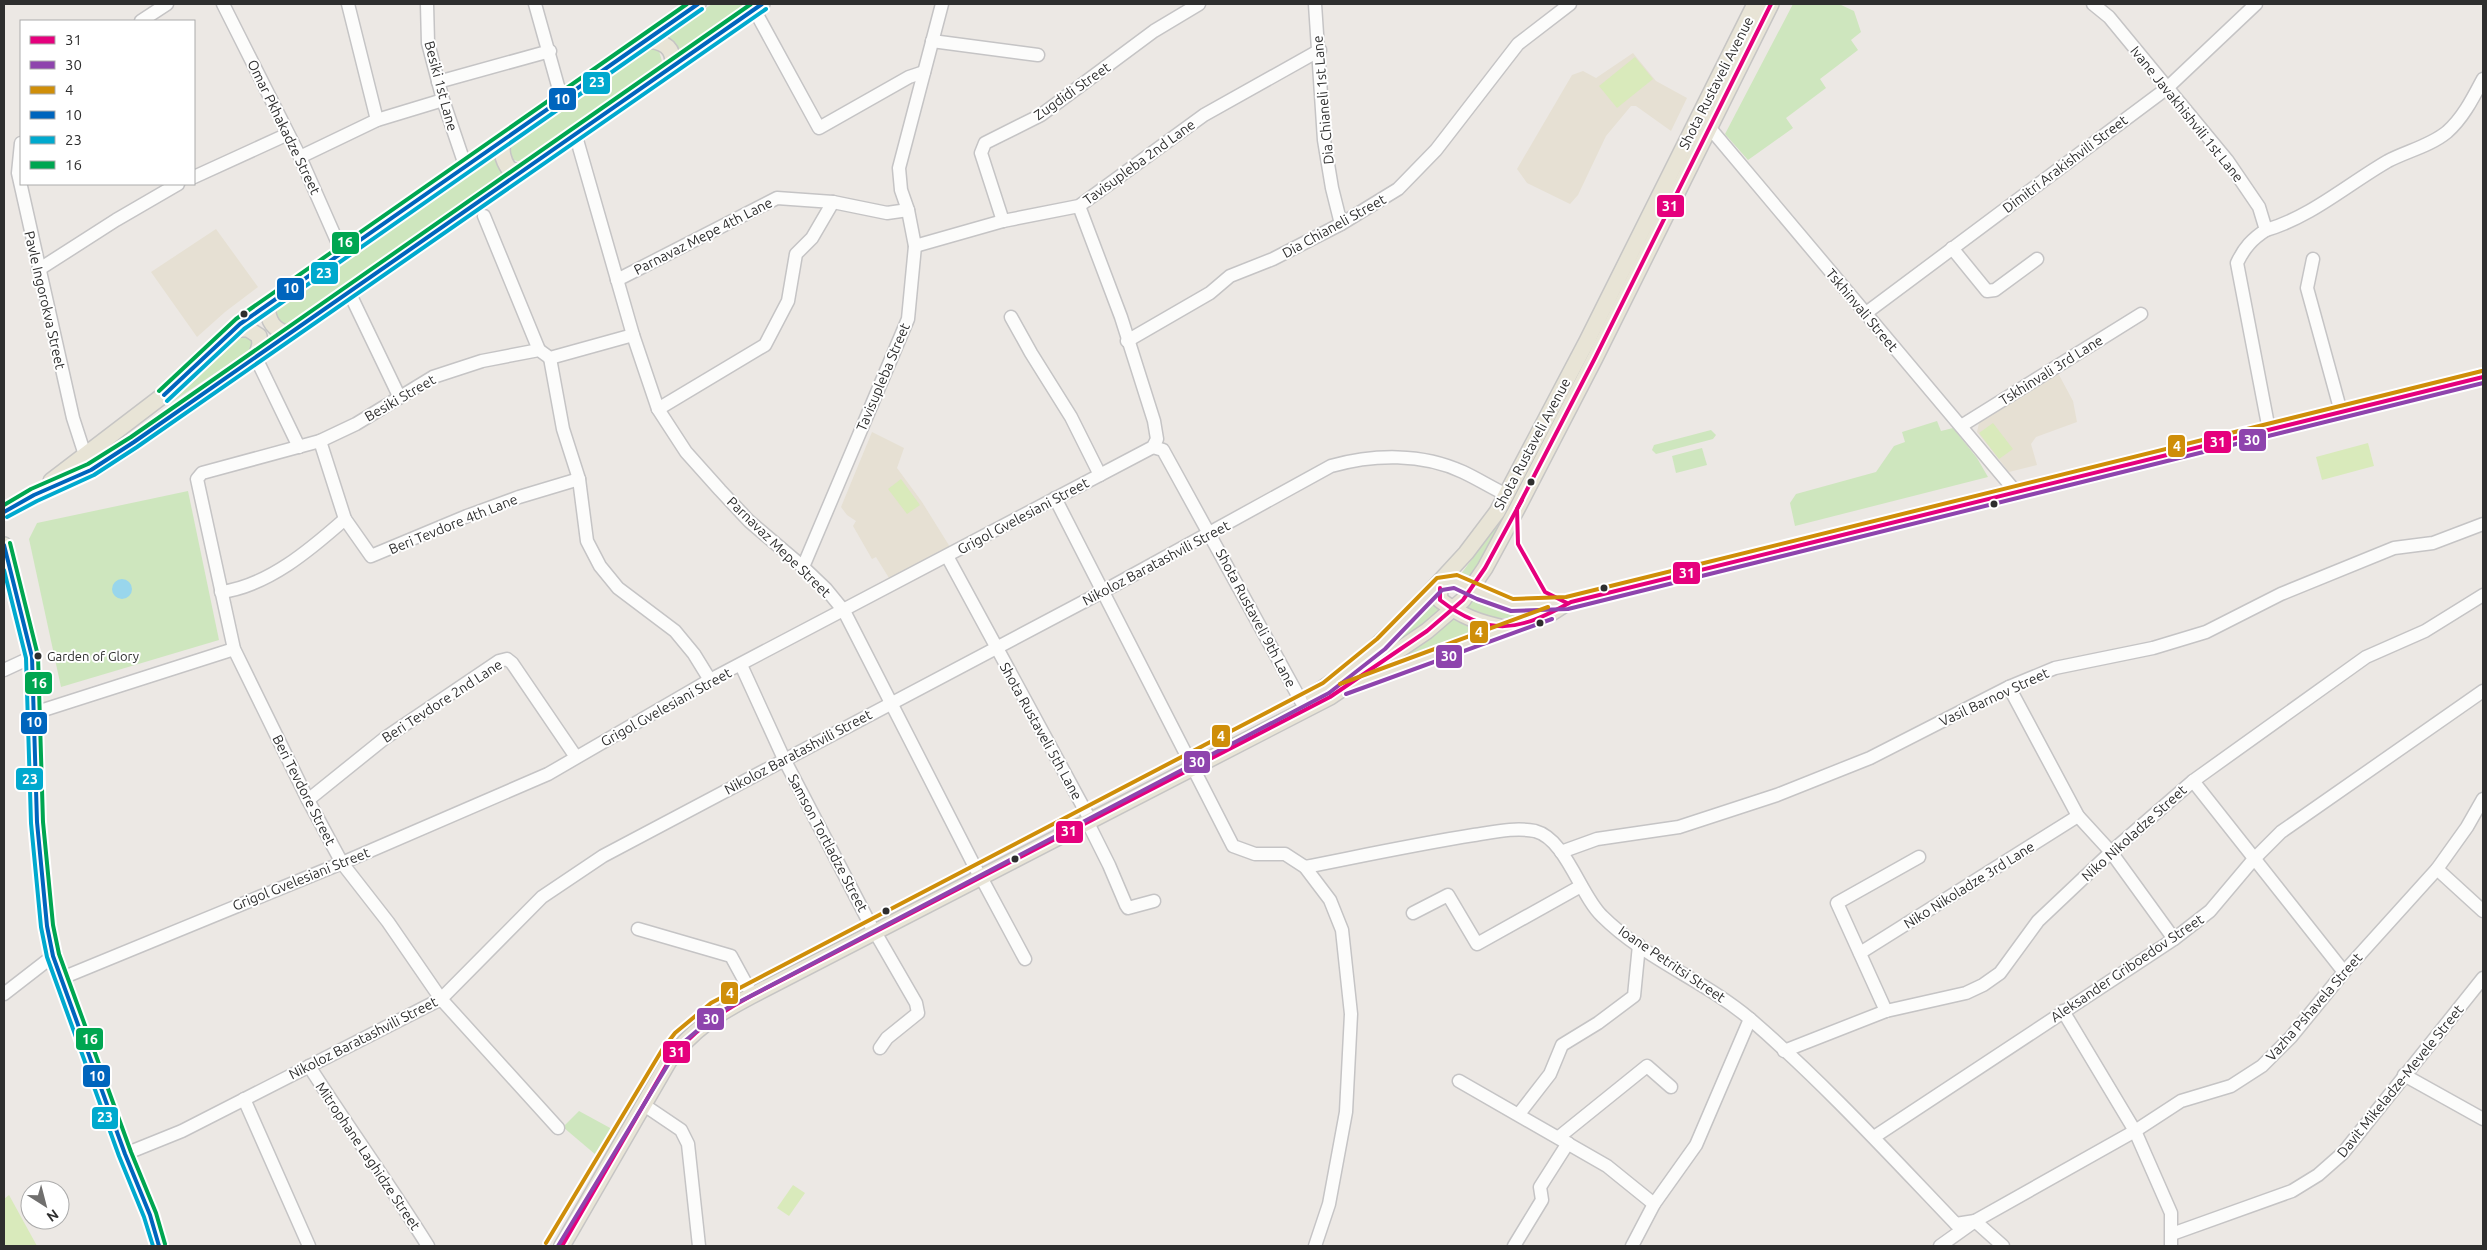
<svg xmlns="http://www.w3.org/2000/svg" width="2487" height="1250" viewBox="0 0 2487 1250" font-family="Ubuntu,sans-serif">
	<rect width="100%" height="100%" fill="#ece8e4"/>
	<!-- education -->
	<g fill="#e6e0d3">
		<path d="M1633,53L1656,81L1687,98L1671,131L1636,106H1631L1606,136L1578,195L1570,204L1527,183L1517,169L1572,75L1583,71L1596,78Z"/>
		<path d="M216,229L258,287L225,312L197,337L151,272Z"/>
		<path d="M2058,373L2073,401L2077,422L2036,437L2031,444L2037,465L2009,472L1977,432L1979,423L2008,397Z"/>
		<path d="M872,432L904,448L897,468L922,502L950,547L889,578L876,557L872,559L853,526L856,521L847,515L841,507Z"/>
	</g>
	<!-- green -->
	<g fill="#cee6be">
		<path d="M712,4H748L682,50L670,43V33Z"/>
		<path d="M1793,4H1839L1854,11L1861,32L1851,40L1858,50L1820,79L1826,88L1786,118L1793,128L1748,160L1725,134Z"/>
		<path d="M650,47L659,51L662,61L660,64L521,162L511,159L507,153L508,145Z"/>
		<path d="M493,156L504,173L285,325H278L274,312L276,308Z"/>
		<path d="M243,334L252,341L251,349L169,404L168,402Z"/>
		<path d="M1937,421L1941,431L1953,428L1977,458L1988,477L1795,526L1790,503L1796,494L1876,472L1894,446L1905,442L1902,432Z"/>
		<path d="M1711,430L1716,435L1713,439L1656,454L1652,450L1654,445Z"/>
		<path d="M1702,448L1707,465L1676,473L1672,456Z"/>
		<path d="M188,491L219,640L61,687L29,539L37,523Z"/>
		<path d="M1502,518L1487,550L1469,580L1461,574Z"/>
		<path d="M1472,601L1503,613L1520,616C1498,621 1485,616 1464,608Z"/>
		<path d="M1433,603L1440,611L1380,656Z"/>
		<path d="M1452,619L1475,630L1394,663V662Z"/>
		<path d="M579,1111L612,1129L596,1155L563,1127Z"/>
	</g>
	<!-- pitch -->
	<g fill="#d9eabb">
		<path d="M1635,57L1653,79L1617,108L1599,86Z"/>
		<path d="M1993,423L2013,449L1999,459L1979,433Z"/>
		<path d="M2368,443L2374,466L2322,480L2316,457Z"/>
		<path d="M901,479L920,505L907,514L888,489Z"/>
		<path d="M793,1185L805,1193L789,1216L777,1208Z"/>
		<path d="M9,1195L37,1246H4V1199Z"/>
	</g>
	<!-- water -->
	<circle fill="#99d6ec" cx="122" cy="589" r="10"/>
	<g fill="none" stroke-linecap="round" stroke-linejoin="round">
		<defs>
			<g id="minor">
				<path d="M223,4L300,157L337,241L344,251"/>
				<path d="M348,4L377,120"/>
				<path d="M427,4L428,43L443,100L465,165"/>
				<path d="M535,4L558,86L564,97"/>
				<path d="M1315,4L1324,140L1332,188L1341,224"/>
				<path d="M2093,4L2109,17L2227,160L2259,207L2266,230C2252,239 2244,248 2237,263L2269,430"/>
				<path d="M754,9L819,128L909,77L924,72"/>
				<path d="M141,21L167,4"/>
				<path d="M932,41L1038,55"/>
				<path d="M438,82L550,51"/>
				<path d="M1709,127L2016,492"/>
				<path d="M575,133L633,335L658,409L686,452L720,490L749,521L803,567L826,589L844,611L977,871"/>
				<path d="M21,143L18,173L73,418L85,455"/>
				<path d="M300,157L377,120L443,100"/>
				<path d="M194,177L288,134"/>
				<path d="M484,216L539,350"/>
				<path d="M1003,221L981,153L985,143L1041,115L1154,31L1199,4"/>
				<path d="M2266,230C2311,217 2348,184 2388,161C2407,151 2430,146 2447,132C2463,118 2473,98 2483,79"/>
				<path d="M915,246L1003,221L1079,206L1204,115L1320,50"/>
				<path d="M1952,248L1987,291L1995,290L2037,259"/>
				<path d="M2313,259L2307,288L2341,412"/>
				<path d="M38,270L116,220L178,184"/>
				<path d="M617,280L777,198L833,202L887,213L908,210"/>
				<path d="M349,292L399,396"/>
				<path d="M1866,313L2166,89L2256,4"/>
				<path d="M1011,317L1031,353L1071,417L1100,475"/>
				<path d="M1127,341L1210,293L1230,276L1273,259L1341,224L1398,189L1436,150L1518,44L1570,4"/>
				<path d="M256,358L299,447"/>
				<path d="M550,358L563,429L579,479L587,541L600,566L618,588L675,631L694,654L710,680"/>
				<path d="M658,409L765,345L788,301L796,254L812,238L833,202"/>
				<path d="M1961,426L2141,314"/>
				<path d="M320,441L345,519L371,556L467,516L519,497L579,479"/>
				<path d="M1153,447L1163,450L1301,701"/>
				<path d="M1055,498L1233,846L1255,854H1285L1305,867L1330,900L1342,930L1351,1014L1346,1112L1329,1204L1315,1246"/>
				<path d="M947,556L1087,814"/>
				<path d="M803,567L908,319L915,246L908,210L901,190L899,168L942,4"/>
				<path d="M221,592C268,586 311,549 345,519"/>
				<path d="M741,665L784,759L871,926"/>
				<path d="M4,670L32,657"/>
				<path d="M2009,687L2078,816L2111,852L2174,939"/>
				<path d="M34,713L234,649"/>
				<path d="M2193,781L2344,972"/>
				<path d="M308,800L385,738L499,661L507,659L512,663L576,757"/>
				<path d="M1088,823L1109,865L1126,905L1128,908L1154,901"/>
				<path d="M1561,852L1597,839L1679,827L1777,795L1870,758L2009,687L2055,668L2153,648L2206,632L2281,594L2394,548L2433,543L2483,524"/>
				<path d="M1305,867C1361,856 1417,844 1474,835C1494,832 1515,827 1535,831C1566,839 1580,895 1602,916C1645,959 1704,980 1750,1019C1823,1082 1889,1154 1956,1224L1975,1221L2003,1246"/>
				<path d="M2437,869L2483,911"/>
				<path d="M982,879L1025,959"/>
				<path d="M1413,913L1448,895L1477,944L1581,886"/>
				<path d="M638,929L731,956L749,989"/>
				<path d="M875,932L916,1003L918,1013L887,1038L880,1048"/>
				<path d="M1860,953L2078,816"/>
				<path d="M62,978L342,863L548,774L710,680L1153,447L1157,439L1154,421L1121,317L1079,206"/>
				<path d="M4,994L53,956"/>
				<path d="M1886,1011L1837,903L1919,857"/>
				<path d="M2063,1011L2135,1131L2171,1213V1246"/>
				<path d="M1784,1051L1886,1011L1966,993L1983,985L2000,973L2038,921L2111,852L2193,781L2366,657L2425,631L2483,595"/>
				<path d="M309,1066C348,1127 390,1185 428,1246"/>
				<path d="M2404,1075L2483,1119"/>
				<path d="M1459,1081L1607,1166L1654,1204"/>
				<path d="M244,1099L309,1246"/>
				<path d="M644,1105L681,1130L688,1144L699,1246"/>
				<path d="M1519,1114L1550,1074L1562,1045L1598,1023L1634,996L1639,945"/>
				<path d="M558,1128L441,999L388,922L342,863L308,800L234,649L197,479L202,473L320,441L356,424L433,377L482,361L539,350L550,358L633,335"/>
				<path d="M1559,1137L1647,1066L1671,1087"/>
				<path d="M1874,1137L2174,939L2210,911L2253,860L2281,832L2483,691"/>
				<path d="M125,1154L182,1131L441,999L542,897L603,856L1102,592L1331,466C1374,454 1422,453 1463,472C1478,479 1492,488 1507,495"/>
				<path d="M2172,1234L2292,1191L2318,1175L2343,1153L2483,978"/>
				<path d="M1514,1246L1542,1200L1540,1187L1568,1143"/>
				<path d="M1632,1246L1654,1204L1696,1145L1750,1019"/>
				<path d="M1940,1246L1975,1221L2135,1131L2181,1101L2231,1086L2262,1066L2291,1037L2344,972L2437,869L2467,827L2483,799"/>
			</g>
			<g id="major">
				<path d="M646,40C662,41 674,46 673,65"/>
				<path d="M503,139C501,151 502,159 509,169L519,172"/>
				<path d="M267,305C268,322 273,329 289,335"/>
				<path d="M234,329H248L259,336L260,344L256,358"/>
				<path d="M51,481L165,394L240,324L698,4"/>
				<path d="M4,512L34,495L91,470L134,442L762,4"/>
				<path d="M4,545L32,657L37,822L47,926L53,956L125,1154L150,1215L159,1246"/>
				<path d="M1439,584L1455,581L1479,593L1512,605L1557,604"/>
				<path d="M1439,584L1440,600C1461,616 1479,623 1505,628"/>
				<path d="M1370,678L1553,612L1567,603L2483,377"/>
				<path d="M1313,695L1353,668L1407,617L1466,553L1497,512L1587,341L1755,4"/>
				<path d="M562,1246L669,1061C693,1029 717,1014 751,996L1330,697L1427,631L1463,600L1485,568L1517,509L1595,358L1771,4"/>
			</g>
		</defs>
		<!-- minor casing -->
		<use href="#minor" stroke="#c5c4c5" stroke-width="15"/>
		<!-- major casing -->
		<use href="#major" stroke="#c6c5c4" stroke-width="18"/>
		<!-- minor -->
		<use href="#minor" stroke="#fcfcfb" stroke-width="12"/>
		<!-- major -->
		<use href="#major" stroke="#e8e4d6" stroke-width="15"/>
		<defs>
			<g id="bus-1">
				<path d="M1522,500L1517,509L1518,544L1545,592L1567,603"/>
				<path d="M1440,588V600C1489,638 1519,631 1571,602L2483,377"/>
				<path d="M562,1246L669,1061C692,1032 719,1013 751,996L1330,697L1427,631L1463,600L1485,568L1517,509L1595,358L1771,4"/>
			</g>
			<g id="bus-2">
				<path d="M1346,694L1552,619"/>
				<path d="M558,1246L672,1058L685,1041L718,1013L1329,693L1385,649L1442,590L1454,588L1477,599L1511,611L1568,609L2483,383"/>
			</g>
			<g id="bus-3">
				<path d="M1340,684L1548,607"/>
				<path d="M546,1243L662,1050L675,1033L711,1003L1323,683L1377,639L1437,578L1457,575L1513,599L1566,597L2482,371"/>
			</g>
			<g id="bus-4">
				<path d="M164,395L240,324L698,4"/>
				<path d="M4,512L34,495L91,470L134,442L762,4"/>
				<path d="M4,545L32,657L37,822L47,926L53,956L125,1154L150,1215L159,1246"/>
			</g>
			<g id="bus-5">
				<path d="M167,401L244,329L702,9"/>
				<path d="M7,517L37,501L94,475L137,447L766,9"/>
				<path d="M4,570L26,658L31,823L41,927L47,957L119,1156L144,1217L153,1246"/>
			</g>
			<g id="bus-6">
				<path d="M159,391L236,319L687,4"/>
				<path d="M4,505L31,489L88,464L131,437L751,4"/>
				<path d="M10,543L38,656L43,822L53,925L59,954L131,1152L156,1213L165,1244"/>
			</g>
		</defs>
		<!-- bus-1 casing -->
		<use href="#bus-1" stroke="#fff" stroke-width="8"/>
		<!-- bus-2 casing -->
		<use href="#bus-2" stroke="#fff" stroke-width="8"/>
		<!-- bus-3 casing -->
		<use href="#bus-3" stroke="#fff" stroke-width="8"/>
		<!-- bus-4 casing -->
		<use href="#bus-4" stroke="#fff" stroke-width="8"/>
		<!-- bus-5 casing -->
		<use href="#bus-5" stroke="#fff" stroke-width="8"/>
		<!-- bus-6 casing -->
		<use href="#bus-6" stroke="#fff" stroke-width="8"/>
		<!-- bus-1 -->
		<use href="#bus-1" stroke="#e5007d" stroke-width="4"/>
		<!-- bus-2 -->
		<use href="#bus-2" stroke="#8e44ad" stroke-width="4"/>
		<!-- bus-3 -->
		<use href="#bus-3" stroke="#cf8e09" stroke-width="4"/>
		<!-- bus-4 -->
		<use href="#bus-4" stroke="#0065bd" stroke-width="4"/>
		<!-- bus-5 -->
		<use href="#bus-5" stroke="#00a9ce" stroke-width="4"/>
		<!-- bus-6 -->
		<use href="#bus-6" stroke="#00a651" stroke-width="4"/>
	</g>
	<!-- markers -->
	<g fill="#2e2e2e" stroke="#fff" stroke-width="2">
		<circle cx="244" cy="314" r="4.5"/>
		<circle cx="1531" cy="482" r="4.5"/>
		<circle cx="1994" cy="504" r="4.5"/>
		<circle cx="1604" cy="588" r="4.5"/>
		<circle cx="1540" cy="623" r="4.5"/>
		<circle cx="38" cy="656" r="4.5"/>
		<circle cx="1015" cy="859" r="4.5"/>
		<circle cx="886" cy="911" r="4.5"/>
	</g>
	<g text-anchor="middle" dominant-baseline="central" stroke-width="4" stroke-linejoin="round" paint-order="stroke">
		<!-- bus labels -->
		<g font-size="13" fill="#2e2e2e" stroke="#fff" text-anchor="start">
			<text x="47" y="656">Garden of Glory</text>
		</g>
		<!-- street labels -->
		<g font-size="14" fill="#2e2e2e" stroke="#fff">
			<text transform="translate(1716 83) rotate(-63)">Shota Rustaveli Avenue</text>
			<text transform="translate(441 86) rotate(75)">Besiki 1st Lane</text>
			<text transform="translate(1072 91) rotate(-35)">Zugdidi Street</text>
			<text transform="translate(1323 100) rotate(-95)">Dia Chianeli 1st Lane</text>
			<text transform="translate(2187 114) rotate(51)">Ivane Javakhishvili 1st Lane</text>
			<text transform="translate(284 127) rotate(64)">Omar Pkhakadze Street</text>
			<text transform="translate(1139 162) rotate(-36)">Tavisupleba 2nd Lane</text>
			<text transform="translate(2065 164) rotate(-37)">Dimitri Arakishvili Street</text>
			<text transform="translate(1334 226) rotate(-29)">Dia Chianeli Street</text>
			<text transform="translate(703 236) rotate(-27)">Parnavaz Mepe 4th Lane</text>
			<text transform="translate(45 300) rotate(77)">Pavle Ingorokva Street</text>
			<text transform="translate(1862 310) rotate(50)">Tskhinvali Street</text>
			<text transform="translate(2051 370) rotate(-32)">Tskhinvali 3rd Lane</text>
			<text transform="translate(883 377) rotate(-67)">Tavisupleba Street</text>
			<text transform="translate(400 398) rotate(-30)">Besiki Street</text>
			<text transform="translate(1532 444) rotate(-62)">Shota Rustaveli Avenue</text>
			<text transform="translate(1023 516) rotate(-28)">Grigol Gvelesiani Street</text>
			<text transform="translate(453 524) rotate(-22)">Beri Tevdore 4th Lane</text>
			<text transform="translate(779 547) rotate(44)">Parnavaz Mepe Street</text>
			<text transform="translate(1156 563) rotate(-28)">Nikoloz Baratashvili Street</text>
			<text transform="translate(1256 618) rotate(62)">Shota Rustaveli 9th Lane</text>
			<text transform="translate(1994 697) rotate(-25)">Vasil Barnov Street</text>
			<text transform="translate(442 701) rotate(-33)">Beri Tevdore 2nd Lane</text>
			<text transform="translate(666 707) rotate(-29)">Grigol Gvelesiani Street</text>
			<text transform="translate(1041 731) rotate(61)">Shota Rustaveli 5th Lane</text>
			<text transform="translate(798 752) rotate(-28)">Nikoloz Baratashvili Street</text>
			<text transform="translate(304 790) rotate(63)">Beri Tevdore Street</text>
			<text transform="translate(2134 833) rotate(-42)">Niko Nikoladze Street</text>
			<text transform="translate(828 843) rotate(62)">Samson Tortladze Street</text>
			<text transform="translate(301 879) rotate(-22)">Grigol Gvelesiani Street</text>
			<text transform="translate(1969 885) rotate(-32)">Niko Nikoladze 3rd Lane</text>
			<text transform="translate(1672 964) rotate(34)">Ioane Petritsi Street</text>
			<text transform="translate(2127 968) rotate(-34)">Aleksander Griboedov Street</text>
			<text transform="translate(2314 1007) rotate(-49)">Vazha Pshavela Street</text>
			<text transform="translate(363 1038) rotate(-27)">Nikoloz Baratashvili Street</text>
			<text transform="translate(2400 1081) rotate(-51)">Davit Mikeladze-Mevele Street</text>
			<text transform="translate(368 1156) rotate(56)">Mitrophane Laghidze Street</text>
		</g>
	</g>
	<g stroke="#fff" stroke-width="2">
		<rect x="582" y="71" width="29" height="24" rx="5" fill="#00a9ce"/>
		<rect x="548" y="87" width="29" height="24" rx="5" fill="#0065bd"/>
		<rect x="1656" y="194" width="29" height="24" rx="5" fill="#e5007d"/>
		<rect x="331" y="231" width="29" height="24" rx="5" fill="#00a651"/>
		<rect x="310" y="261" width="29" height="24" rx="5" fill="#00a9ce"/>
		<rect x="276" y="277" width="29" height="24" rx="5" fill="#0065bd"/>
		<rect x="2238" y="428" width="29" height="24" rx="5" fill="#8e44ad"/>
		<rect x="2203" y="430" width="29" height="24" rx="5" fill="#e5007d"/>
		<rect x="2167" y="434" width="19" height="24" rx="5" fill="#cf8e09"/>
		<rect x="1672" y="561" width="29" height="24" rx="5" fill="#e5007d"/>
		<rect x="1469" y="620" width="20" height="24" rx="5" fill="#cf8e09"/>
		<rect x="1435" y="644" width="28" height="25" rx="5" fill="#8e44ad"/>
		<rect x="24" y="671" width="29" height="24" rx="5" fill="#00a651"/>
		<rect x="20" y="711" width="28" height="24" rx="5" fill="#0065bd"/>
		<rect x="1211" y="724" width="20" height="24" rx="5" fill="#cf8e09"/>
		<rect x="1183" y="750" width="28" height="24" rx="5" fill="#8e44ad"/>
		<rect x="15" y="767" width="29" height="24" rx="5" fill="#00a9ce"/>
		<rect x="1055" y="820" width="29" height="24" rx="5" fill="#e5007d"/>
		<rect x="720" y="981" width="19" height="24" rx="5" fill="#cf8e09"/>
		<rect x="696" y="1007" width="29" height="24" rx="5" fill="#8e44ad"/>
		<rect x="75" y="1027" width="29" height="24" rx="5" fill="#00a651"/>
		<rect x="662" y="1040" width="29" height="24" rx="5" fill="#e5007d"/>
		<rect x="82" y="1064" width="29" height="24" rx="5" fill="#0065bd"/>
		<rect x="91" y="1106" width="28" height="24" rx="5" fill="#00a9ce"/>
	</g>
	<g font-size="14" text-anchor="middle" font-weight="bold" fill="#fff">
		<text x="597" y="87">23</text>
		<text x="562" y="104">10</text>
		<text x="1670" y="211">31</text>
		<text x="345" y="247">16</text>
		<text x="324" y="278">23</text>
		<text x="291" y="293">10</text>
		<text x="2252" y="445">30</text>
		<text x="2218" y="447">31</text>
		<text x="2177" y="451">4</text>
		<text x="1687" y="578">31</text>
		<text x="1479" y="637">4</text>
		<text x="1449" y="661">30</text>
		<text x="39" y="688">16</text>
		<text x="34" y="727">10</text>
		<text x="1221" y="741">4</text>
		<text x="1197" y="767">30</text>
		<text x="30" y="784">23</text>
		<text x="1069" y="836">31</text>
		<text x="730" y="998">4</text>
		<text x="711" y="1024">30</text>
		<text x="90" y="1044">16</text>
		<text x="677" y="1057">31</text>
		<text x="97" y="1081">10</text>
		<text x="105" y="1122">23</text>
	</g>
	<!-- border -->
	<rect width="2487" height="1250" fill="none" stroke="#2e2e2e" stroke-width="10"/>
	<!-- legend -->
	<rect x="20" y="20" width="175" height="165" fill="#ffffff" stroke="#ababab"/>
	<rect x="30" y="36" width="25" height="8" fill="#e5007d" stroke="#ababab"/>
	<text x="65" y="45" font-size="15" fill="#2e2e2e">31</text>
	<rect x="30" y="61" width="25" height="8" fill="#8e44ad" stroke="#ababab"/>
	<text x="65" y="70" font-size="15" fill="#2e2e2e">30</text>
	<rect x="30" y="86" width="25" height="8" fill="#cf8e09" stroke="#ababab"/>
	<text x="65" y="95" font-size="15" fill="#2e2e2e">4</text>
	<rect x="30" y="111" width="25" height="8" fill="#0065bd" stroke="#ababab"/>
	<text x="65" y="120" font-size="15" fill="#2e2e2e">10</text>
	<rect x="30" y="136" width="25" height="8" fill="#00a9ce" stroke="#ababab"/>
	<text x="65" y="145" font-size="15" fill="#2e2e2e">23</text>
	<rect x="30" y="161" width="25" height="8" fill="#00a651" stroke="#ababab"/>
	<text x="65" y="170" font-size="15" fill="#2e2e2e">16</text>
	<!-- north arrow -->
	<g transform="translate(45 1205) rotate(144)"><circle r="24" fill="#ffffff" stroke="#ababab"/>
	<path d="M0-4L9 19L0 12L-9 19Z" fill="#706f6e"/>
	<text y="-8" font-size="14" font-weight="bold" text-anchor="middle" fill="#2e2e2e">N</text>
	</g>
</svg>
